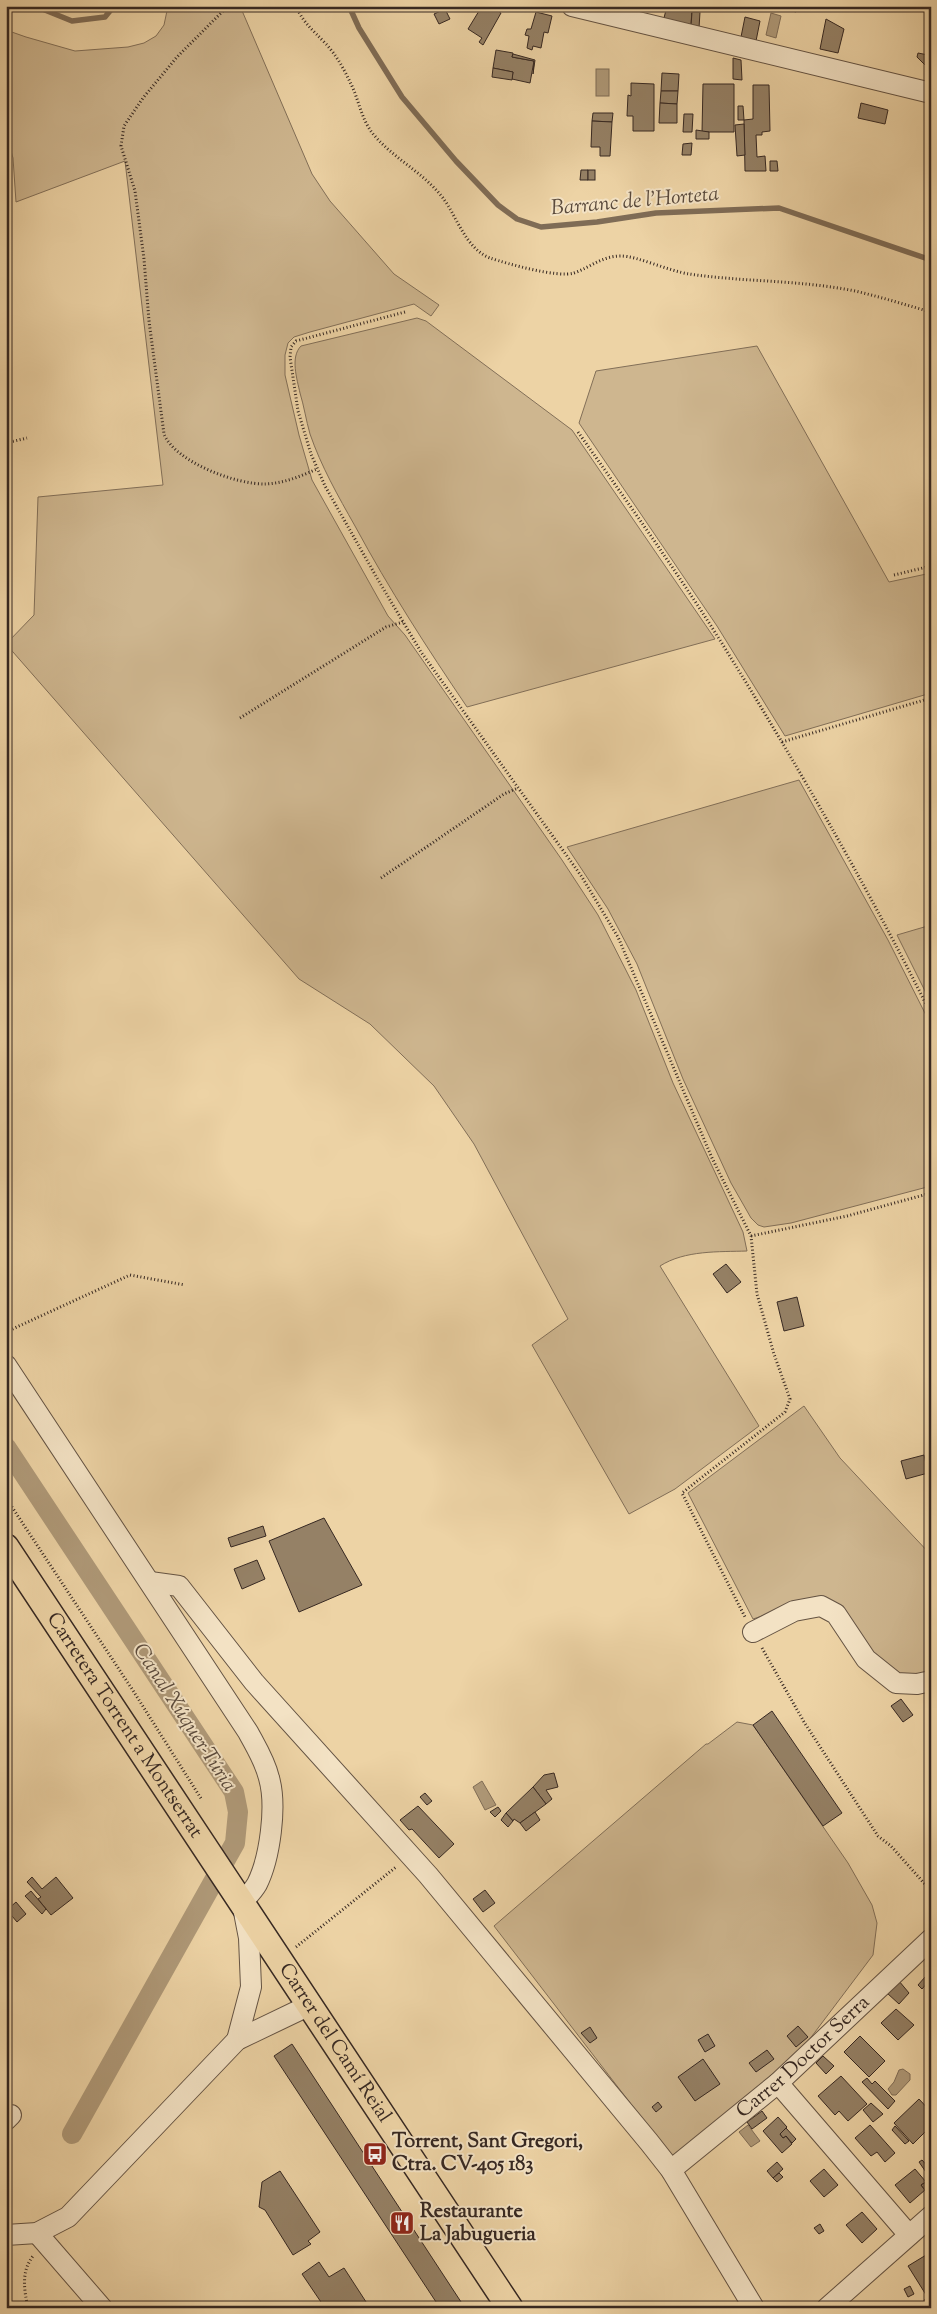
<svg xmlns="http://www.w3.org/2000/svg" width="937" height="2314" viewBox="0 0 937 2314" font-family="'Sorts Mill Goudy',serif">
	<rect width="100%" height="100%" fill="#edd3a5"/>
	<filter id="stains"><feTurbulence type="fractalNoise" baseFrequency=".004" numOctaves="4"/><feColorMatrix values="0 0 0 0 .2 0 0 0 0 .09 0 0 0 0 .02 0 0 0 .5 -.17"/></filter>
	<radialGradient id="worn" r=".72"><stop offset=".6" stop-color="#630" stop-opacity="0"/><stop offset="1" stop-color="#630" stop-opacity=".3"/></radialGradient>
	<!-- green -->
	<g fill="#ceb68f" stroke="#826f58">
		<path d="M168,6H240L312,174L330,201L394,274L439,305L431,316L414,304L310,332L294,337L288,343L285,355V375L299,435L312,480L388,616L405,635L562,860L598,915L636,990L673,1083L743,1232L747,1251C719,1252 685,1250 660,1266L759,1426L675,1489L629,1514L532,1345L568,1319L474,1144L434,1086L370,1024L299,979L6,644L34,615L38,497L163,485L125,161L16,202L13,158L6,133V30L26,37L75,51L128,47L144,43L156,36L164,25Z"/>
		<path d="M417,318L426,321L572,430L715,639L467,707C427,648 389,589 355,526C338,496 321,466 310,434C306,420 304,406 300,393C297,379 290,357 301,346Z"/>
		<path d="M757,346L889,582L931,573V693L785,736L717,626L579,423L596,371Z"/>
		<path d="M799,780L888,940L931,1025V1186L791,1223L764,1227L758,1225L751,1218L731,1183L683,1079L637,964L608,909L567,847Z"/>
		<path d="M931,925V1003L897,935Z"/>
		<path d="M804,1406L840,1458L931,1555V1673L896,1676L864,1643L840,1610L786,1608L753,1619L688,1493Z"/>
		<path d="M737,1722L753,1725L848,1863L872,1905L877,1923L873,1955L803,2048L674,2160L494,1926L706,1744H708Z"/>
	</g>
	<!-- water -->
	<g fill="#af9978" stroke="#7f6c56">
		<path d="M771,13L781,16L776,38L766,35Z"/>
		<rect x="596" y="69" width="13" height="27"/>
		<path d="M482,1781L496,1805L485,1810L473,1787Z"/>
		<path d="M903,2069L910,2074V2080L896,2095H892L888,2089L894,2082L899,2070Z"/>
		<path d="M748,2125L760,2141L751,2147L739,2132Z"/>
	</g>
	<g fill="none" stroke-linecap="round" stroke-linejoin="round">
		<!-- stream -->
		<g stroke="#7f6c56" stroke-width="5.5">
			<path d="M35,6L72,21L105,17L114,6"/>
			<path d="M349,6L359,28L402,97L456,161L498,205L517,219L541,227L597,222L656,213L779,208L931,260"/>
		</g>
		<!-- canal -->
		<path stroke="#af9978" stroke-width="20" d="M6,1447L234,1792L238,1812L235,1843L72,2134"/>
	</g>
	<!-- building -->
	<g fill="#958166" stroke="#362822">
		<path d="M482,6H491L501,13L483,45L479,42L482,38L468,29Z"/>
		<path d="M667,6L692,8L691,26L664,18Z"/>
		<path d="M772,6H797L796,12Z"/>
		<path d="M445,9L450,19L439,24L434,14Z"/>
		<path d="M536,12L552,16L548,33L544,32L541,48L533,46L532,50L527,48L529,36L525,35L527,29H531Z"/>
		<path d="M692,12H700L699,28L691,26Z"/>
		<path d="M745,17L760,21L756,41L741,37Z"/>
		<path d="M826,19L844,29L838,53L820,49Z"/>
		<path d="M496,50L513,53L512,57L534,61L530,83L512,79L513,72L493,68Z"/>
		<path d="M918,53L928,55L925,65L917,57Z"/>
		<path d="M513,54L535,60L533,74L534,61L512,57Z"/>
		<path d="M733,58L741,60L742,80L733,79Z"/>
		<path d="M493,68L513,72L512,80L492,77Z"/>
		<path d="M662,73L679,74L678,91H661Z"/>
		<path d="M631,83L654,84V131H633V116H627L628,95L631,96Z"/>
		<path d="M703,84H734V132H702Z"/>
		<path d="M753,85H769L770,131L762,132V135H756L757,157L765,156L766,171H745L744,120L753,119Z"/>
		<path d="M661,91H678L677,104L660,103Z"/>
		<path d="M660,103L677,104V123H659Z"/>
		<path d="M861,103L888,110L885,124L858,118Z"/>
		<path d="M738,106H743L744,120H738Z"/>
		<path d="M593,113H613L612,122L592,121Z"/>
		<path d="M684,114H693L692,132H683Z"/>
		<path d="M592,121L612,122L610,156H600V147H591Z"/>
		<path d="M744,124L745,155L737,156L735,125Z"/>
		<path d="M696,130L709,132V139H696Z"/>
		<path d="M692,143L691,155H682L683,144Z"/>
		<path d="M770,161H777L778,171H770Z"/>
		<path d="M581,170H588V180H580Z"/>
		<rect x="588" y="170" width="7" height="10"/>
		<path d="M726,1264L741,1282L727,1293L713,1274Z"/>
		<path d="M797,1297L804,1326L784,1331L777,1302Z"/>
		<path d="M924,1455L928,1473L906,1479L901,1461Z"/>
		<path d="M324,1518L362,1585L299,1612L269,1541Z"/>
		<path d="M263,1526L266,1536L231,1547L228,1538Z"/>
		<path d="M257,1560L265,1579L242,1589L234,1569Z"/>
		<path d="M901,1699L913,1715L903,1722L891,1706Z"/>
		<path d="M772,1711L842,1813L823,1826L753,1725Z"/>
		<path d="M554,1773L558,1787L546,1790L552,1799L546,1804L533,1787L544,1775Z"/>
		<path d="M533,1787L546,1804L520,1823L514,1819L513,1821L506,1813Z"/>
		<path d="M425,1793L432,1801L427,1805L420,1797Z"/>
		<path d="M418,1806L454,1844L439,1858L412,1829L409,1830L400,1820Z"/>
		<path d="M498,1807L501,1811L495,1817L490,1812Z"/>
		<path d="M535,1812L540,1820L526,1831L520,1823Z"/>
		<path d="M506,1813L513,1821L508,1827L501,1820Z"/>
		<path d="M32,1877L42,1889L56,1877L73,1898L51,1915L38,1899L41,1897L27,1882Z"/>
		<path d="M485,1890L495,1903L483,1912L473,1899Z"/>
		<path d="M31,1891L46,1909L42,1914L25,1896Z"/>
		<path d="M16,1902L26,1914L17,1922L7,1910Z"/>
		<path d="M925,1977L929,1981L922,1989L918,1985Z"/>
		<path d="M899,1981L909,1993L899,2004L887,1993Z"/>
		<path d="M896,2009L914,2025L898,2040L881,2023Z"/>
		<path d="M798,2026L808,2037L796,2047L787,2036Z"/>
		<path d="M590,2027L597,2038L590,2043L581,2033Z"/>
		<path d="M708,2034L715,2046L705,2052L698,2040Z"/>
		<path d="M860,2036L885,2061L869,2077L844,2052Z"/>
		<path d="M292,2044L465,2308H440L274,2056Z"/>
		<path d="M767,2050L774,2059L756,2072L749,2063Z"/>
		<path d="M823,2056L834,2066L826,2074L816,2063Z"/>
		<path d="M703,2059L720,2084L695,2101L678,2077Z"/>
		<path d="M841,2076L867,2104L848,2121L839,2111L835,2115L818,2096Z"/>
		<path d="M867,2078L872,2084L875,2081L895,2101L888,2109L862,2082Z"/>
		<path d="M919,2099L931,2112V2126L913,2144L894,2123Z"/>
		<path d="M658,2102L662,2107L656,2112L652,2107Z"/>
		<path d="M871,2103L883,2114L873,2122L863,2110Z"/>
		<path d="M762,2111L767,2118L752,2129L747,2122Z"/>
		<path d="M778,2117L787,2127L780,2134L783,2138L786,2136L792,2144L782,2153L763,2131Z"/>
		<path d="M870,2125L895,2153L885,2162L877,2152L871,2156L855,2138Z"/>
		<path d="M895,2126L909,2141L905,2144L892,2130Z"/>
		<path d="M786,2128L796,2139L792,2143L786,2136L783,2138L780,2134Z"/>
		<path d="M922,2160L931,2170L930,2178L919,2162Z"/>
		<path d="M777,2162L783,2169L773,2178L767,2171Z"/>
		<path d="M824,2169L838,2185L824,2197L810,2181Z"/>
		<path d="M915,2169L926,2182L921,2185L925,2190L910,2203L895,2185Z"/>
		<path d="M280,2171L320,2232L308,2241L311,2244L293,2255L265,2210L259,2207L262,2182Z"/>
		<path d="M779,2173L783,2177L777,2182L773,2178Z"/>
		<path d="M926,2182L930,2186L925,2190L921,2185Z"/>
		<path d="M862,2212L877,2229L862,2243L846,2225Z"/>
		<path d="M820,2224L824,2231L819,2234L814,2228Z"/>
		<path d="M931,2252V2308H922L927,2305L924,2300L928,2298L908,2266Z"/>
		<path d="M319,2262L329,2277L344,2268L370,2308H325L302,2274Z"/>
		<path d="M910,2286L914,2294L908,2297L904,2289Z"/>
	</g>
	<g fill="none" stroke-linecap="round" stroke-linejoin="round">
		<defs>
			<g id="minor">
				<path d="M572,6L931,93"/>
				<path d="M6,1365L248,1732C256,1747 265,1761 269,1778C277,1806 270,1858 257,1884C253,1891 247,1897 242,1902L249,1938L251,1987L237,2040"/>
				<path d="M150,1582L179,1586L254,1682L428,1875L649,2142L671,2170L754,2308"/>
				<path d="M753,1632L794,1611L821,1606L836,1614L866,1659L896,1683L917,1684L931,1681"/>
				<path d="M778,2083L909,2235"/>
				<path d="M6,2120L11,2115"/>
				<path id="s1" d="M671,2170L778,2083L931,1939"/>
				<path d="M37,2233L102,2308"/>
				<path d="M6,2235L37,2233L68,2217L237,2040L310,2005"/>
				<path d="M827,2308L931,2216"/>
			</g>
			<g id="major">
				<path id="s2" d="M6,1547L510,2308"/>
			</g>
		</defs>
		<!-- minor casing -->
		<use href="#minor" stroke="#645343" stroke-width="22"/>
		<!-- major casing -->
		<use href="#major" stroke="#362822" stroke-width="28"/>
		<!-- path -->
		<g stroke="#362822" stroke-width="3" stroke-dasharray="1 2.5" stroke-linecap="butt">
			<path d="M228,6L177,57L143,98L124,126L121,146L135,191L144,259L149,321L164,434C175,462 237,485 266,484C285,483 301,476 317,469"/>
			<path d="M296,6C304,24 312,29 325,43C335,53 344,69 350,82C359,99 361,120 374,135C394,159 423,172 443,198C457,217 466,249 490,258C508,264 558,278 574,273C591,267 602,256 621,256C637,256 669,271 689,274C744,282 801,280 855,291C881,297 906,305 931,312"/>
			<path d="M405,312L296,341L291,347L290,357L298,411L311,454L325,486L377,578L421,652L582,877L618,937L712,1158L751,1236L757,1294L774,1354L790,1399L785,1412L682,1493L745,1617"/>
			<path d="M578,432C624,497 670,562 713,629C791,754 865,882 931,1014"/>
			<path d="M6,443L27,438"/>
			<path d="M894,575L931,566"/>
			<path d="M240,718L386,627L403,622"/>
			<path d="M782,742L931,698"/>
			<path d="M381,878L504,794L518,788"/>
			<path d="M751,1236L847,1216L931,1193"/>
			<path d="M6,1332L130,1275L185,1285"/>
			<path d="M6,1498L132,1689L202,1800"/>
			<path d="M762,1648L804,1722L878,1836L891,1846L931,1891"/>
			<path d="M296,1947L396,1867"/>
			<path d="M28,2308C24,2289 21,2272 33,2256"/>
		</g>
		<!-- minor -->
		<use href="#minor" stroke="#f3e2c4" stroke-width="20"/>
		<!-- major -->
		<use href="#major" stroke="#edd3a5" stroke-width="25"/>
	</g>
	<!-- icons -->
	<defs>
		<symbol id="bus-square" viewBox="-11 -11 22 22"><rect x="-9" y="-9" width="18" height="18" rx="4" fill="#8f2418" stroke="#f3e2c4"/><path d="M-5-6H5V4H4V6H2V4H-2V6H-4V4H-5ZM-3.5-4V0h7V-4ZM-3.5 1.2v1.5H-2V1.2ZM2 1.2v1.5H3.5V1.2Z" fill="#fff"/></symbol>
		<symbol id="restaurant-square" viewBox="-11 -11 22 22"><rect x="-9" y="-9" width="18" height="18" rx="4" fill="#8f2418" stroke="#f3e2c4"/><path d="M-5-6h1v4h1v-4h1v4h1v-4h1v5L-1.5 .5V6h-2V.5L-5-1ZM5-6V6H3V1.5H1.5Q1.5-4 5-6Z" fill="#fff"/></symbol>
	</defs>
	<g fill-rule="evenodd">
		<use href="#bus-square" x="361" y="2140" width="28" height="28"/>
		<use href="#restaurant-square" x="388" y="2209" width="28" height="28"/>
	</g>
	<g text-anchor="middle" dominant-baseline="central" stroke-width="4" stroke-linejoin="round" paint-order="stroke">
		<!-- street labels -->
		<g font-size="20" fill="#362822" stroke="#f3e2c4">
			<text stroke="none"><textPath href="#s2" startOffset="214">Carretera Torrent a Montserrat</textPath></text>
			<text stroke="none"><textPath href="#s2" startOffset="595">Carrer del Camí Reial</textPath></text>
			<text stroke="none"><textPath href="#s1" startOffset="174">Carrer Doctor Serra</textPath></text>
		</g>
		<!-- poi labels -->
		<g font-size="20" font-weight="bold" fill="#362822" stroke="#f3e2c4" text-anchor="start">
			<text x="392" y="2142">Torrent, Sant Gregori,<tspan x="392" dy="23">Ctra. CV-405 183</tspan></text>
			<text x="420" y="2212">Restaurante<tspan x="420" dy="23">La Jabugueria</tspan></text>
		</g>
		<!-- water labels -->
		<g font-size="21" font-style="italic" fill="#5a4a3c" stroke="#f3e2c4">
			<text transform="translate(635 202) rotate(-5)">Barranc de l'Horteta</text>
			<text transform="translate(184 1718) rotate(57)">Canal Xúquer-Túria</text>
		</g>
	</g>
	<!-- margin -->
	<rect width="937" height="2314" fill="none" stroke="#edd3a5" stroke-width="25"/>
	<rect x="8" y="8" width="922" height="2299" fill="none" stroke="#362822" stroke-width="2.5"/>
	<rect x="12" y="12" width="912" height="2289" fill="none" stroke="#362822"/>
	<rect width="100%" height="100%" filter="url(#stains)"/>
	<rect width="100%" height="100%" fill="url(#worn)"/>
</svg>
